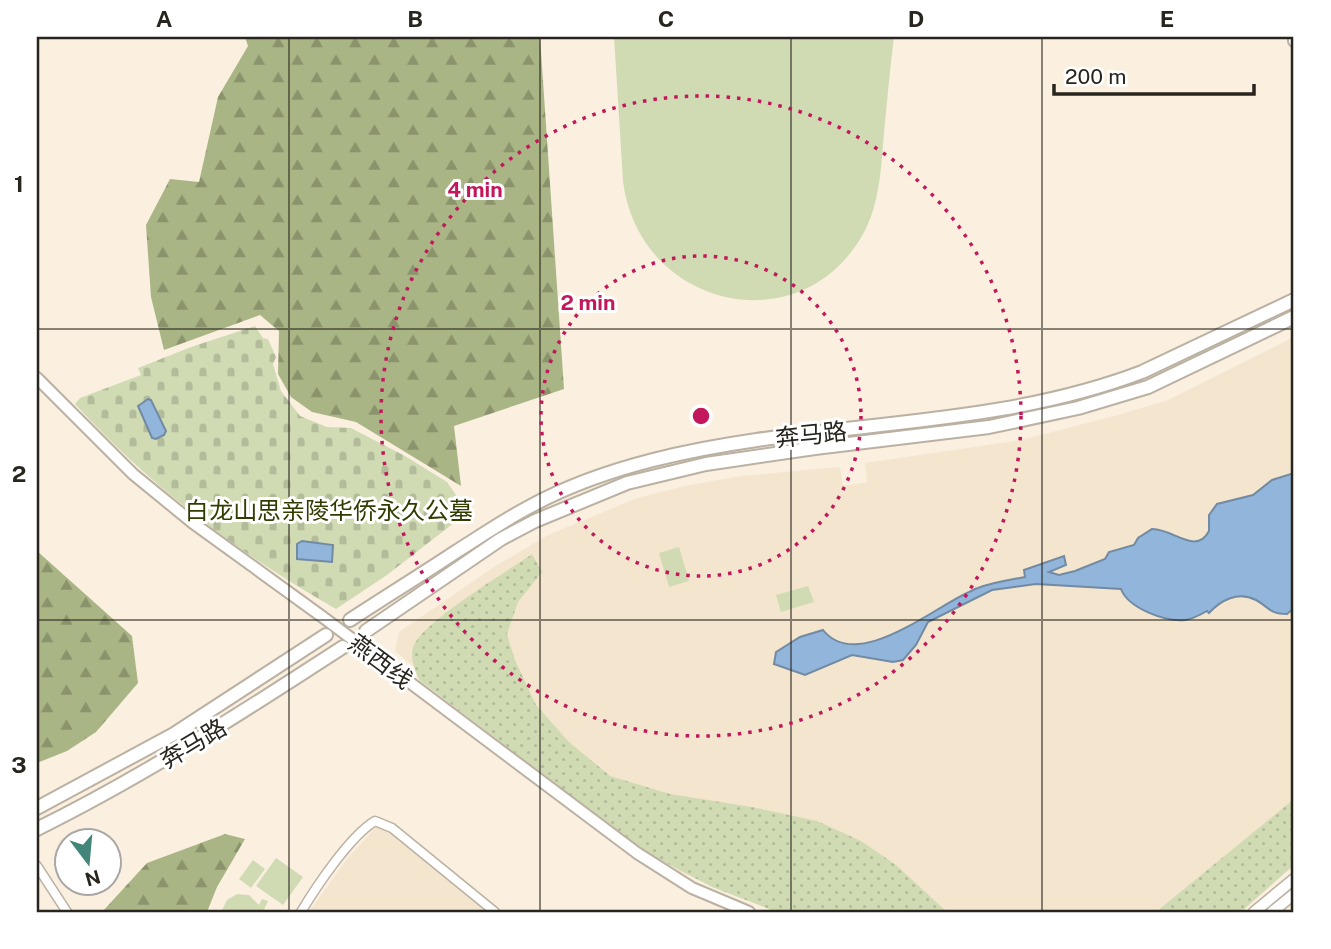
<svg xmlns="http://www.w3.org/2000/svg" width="1331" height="949" viewBox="0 0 1331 949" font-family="'Public Sans','Noto Sans SC',sans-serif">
	<defs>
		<pattern id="forest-firs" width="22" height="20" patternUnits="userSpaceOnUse" patternTransform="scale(1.75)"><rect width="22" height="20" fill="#a9b584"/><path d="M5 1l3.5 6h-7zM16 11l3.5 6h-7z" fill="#8a936b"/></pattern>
		<pattern id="cemetery-stones" width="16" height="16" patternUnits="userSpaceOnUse" patternTransform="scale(1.75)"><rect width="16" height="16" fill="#d0dbb3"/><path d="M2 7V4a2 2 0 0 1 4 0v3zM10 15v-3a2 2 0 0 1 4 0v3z" fill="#b3bc9a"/></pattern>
		<pattern id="park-dots" width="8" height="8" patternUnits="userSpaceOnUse" patternTransform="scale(1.75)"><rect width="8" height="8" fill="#d0dbb3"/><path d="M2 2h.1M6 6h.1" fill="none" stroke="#b3bc9a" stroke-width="1.8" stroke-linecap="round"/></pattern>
	</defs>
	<rect width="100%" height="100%" fill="#fbf0e0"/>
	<!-- built -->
	<g fill="#f4e5ce">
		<path d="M1294,337V862L1233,912H783L680,872L504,743L395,651L399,632L494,567L548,535L637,498L689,485L741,476L840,467L843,486L867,482L865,463L1021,440L1118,415L1168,400Z"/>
		<path d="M379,826L387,828L489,912H309L347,859L375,828Z"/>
	</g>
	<!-- forest -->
	<g fill="url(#forest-firs)">
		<path d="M245,37H540L564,389L454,426L461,486L356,422L312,412L291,397L278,374L279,331L260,315L164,350L151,297L146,225L170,179L199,182L218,97L248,46Z"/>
		<path d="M37,551L132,636L138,683L96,732L67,751L37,763Z"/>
		<path d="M225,834L245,839L217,887L207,912H102L147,863Z"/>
	</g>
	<!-- cemetery -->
	<path fill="url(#cemetery-stones)" d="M255,326L263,338L268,339L276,357L273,364L281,391L300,416L327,427L351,428L405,456L447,482L468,512L387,575L336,609C239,554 151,487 75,404L80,398L141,375L138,368L191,347Z"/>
	<!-- park -->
	<g fill="url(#park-dots)">
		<path d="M532,554L542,572L518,602L507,634L515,660L536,705L569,742L610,776L670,794L752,807L817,821L861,841L896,865L947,912H777L712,887L645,852L419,680C415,669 408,655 415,643C429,618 505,573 532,554Z"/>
		<path d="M1294,799V865L1241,912H1156Z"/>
	</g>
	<!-- pitch -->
	<g fill="#d0dbb3">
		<path d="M614,37H894C890,69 887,101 884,133C881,168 880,205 862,236C798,346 638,306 623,181Z"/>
		<path d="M679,547L689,581L669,587L659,553Z"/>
		<path d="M808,586L814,602L781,612L776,595Z"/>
		<path d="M276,858L303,877L283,905L256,886Z"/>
		<path d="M253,860L265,869L251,888L239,879Z"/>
		<path d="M237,894L249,895L259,905L262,899L268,901L263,912H221L227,900Z"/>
	</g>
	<!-- water -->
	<g fill="#91b5db" stroke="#728aa2" stroke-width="2">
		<path d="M148,399L151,400L166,431L164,435L156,439L152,438L138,406Z"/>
		<path d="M1294,473V608L1287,614C1269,614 1269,607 1256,600C1238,591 1221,600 1209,613L1207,611C1200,615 1193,619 1185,620C1165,622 1128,608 1121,589L1036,584L992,590L928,622L916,645L903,660L893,662L852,655L805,675L774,664L776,652L800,637L823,630C859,675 940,601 978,588C993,582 1010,580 1025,577L1024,570L1064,556L1066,565L1049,572L1059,575L1075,571L1105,559L1109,552L1134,545L1138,538L1152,529C1172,528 1196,556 1209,531V515L1217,504L1253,495L1272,480Z"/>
		<path d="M302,541L333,545L332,562L297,559V544Z"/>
	</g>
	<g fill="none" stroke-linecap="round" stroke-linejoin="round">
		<defs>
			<g id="minor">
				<path d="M37,866L67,912"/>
				<path d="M301,912C316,887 350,836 375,821L392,828L495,912"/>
			</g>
			<g id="tertiary">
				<path d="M1254,912L1294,879"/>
				<path d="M1272,912L1294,894"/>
			</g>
			<g id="secondary">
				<path d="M1294,37V41"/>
				<path d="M37,378L133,474L193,523L324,618L637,853L692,888L749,912"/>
			</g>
			<g id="primary">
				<path d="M350,620C385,597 421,575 457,551C481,536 504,520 529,507C567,486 610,471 653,460C814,419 985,432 1142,372L1294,300"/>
				<path d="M366,631L501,539L535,521L627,483L706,464L815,448L989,427L1078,408L1148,387L1294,317"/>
				<path d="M37,808L174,734L326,635"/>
				<path d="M37,829C144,776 243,712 343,647"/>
			</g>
		</defs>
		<!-- minor casing -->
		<use href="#minor" stroke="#bbb1a2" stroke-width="11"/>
		<!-- tertiary casing -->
		<use href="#tertiary" stroke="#bbb1a2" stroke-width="13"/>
		<!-- secondary casing -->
		<use href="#secondary" stroke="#bbb1a2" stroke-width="14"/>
		<!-- primary casing -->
		<use href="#primary" stroke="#bbb1a2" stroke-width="16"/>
		<!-- minor -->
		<use href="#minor" stroke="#fff" stroke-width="8"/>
		<!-- tertiary -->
		<use href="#tertiary" stroke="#fff" stroke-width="10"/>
		<!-- secondary -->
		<use href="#secondary" stroke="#fff" stroke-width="10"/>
		<!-- primary -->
		<use href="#primary" stroke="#fff" stroke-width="12"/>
	</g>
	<!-- grid -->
	<path fill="none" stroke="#28241e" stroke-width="2" stroke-opacity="0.55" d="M289,37V912M540,37V912M791,37V912M1042,37V912M37,329H1294M37,620H1294"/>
	<!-- distance rings -->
	<g fill="none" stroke="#c2185b" stroke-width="3.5" stroke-dasharray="3.5 7">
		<circle cx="701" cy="416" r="160"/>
		<circle cx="701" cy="416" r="320"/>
	</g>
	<g text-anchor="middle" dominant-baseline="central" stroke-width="6" stroke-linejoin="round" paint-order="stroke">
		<!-- street labels -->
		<g font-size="24" fill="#28241e" stroke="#fff">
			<text transform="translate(811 434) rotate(-6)">奔马路</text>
			<text transform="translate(381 661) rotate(37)">燕西线</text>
			<text transform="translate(193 743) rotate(-31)">奔马路</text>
		</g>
		<!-- park labels -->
		<g font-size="24" fill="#323c01" stroke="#fff">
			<text x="329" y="510">白龙山思亲陵华侨永久公墓</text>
		</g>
	</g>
	<circle cx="701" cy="416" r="10" fill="#c2185b" stroke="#fff" stroke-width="3.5"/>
	<g font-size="21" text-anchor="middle" font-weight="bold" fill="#c2185b" stroke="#fff" stroke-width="6" stroke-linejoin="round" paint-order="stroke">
		<text x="475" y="197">4 min</text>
		<text x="588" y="310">2 min</text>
	</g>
	<!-- border -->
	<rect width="1331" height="949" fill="none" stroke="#ffffff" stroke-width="77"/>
	<!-- north arrow -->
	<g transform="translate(88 862) rotate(164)"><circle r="33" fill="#ffffff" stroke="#a9a7a5" stroke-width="2"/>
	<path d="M0-5L12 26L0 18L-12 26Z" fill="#428679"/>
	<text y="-10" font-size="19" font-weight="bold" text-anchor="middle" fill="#28241e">N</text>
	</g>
	<!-- scale -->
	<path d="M1054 84v10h200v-10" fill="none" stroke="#28241e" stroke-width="3.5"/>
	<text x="1065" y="84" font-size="21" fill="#28241e" stroke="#ffffff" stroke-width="5" paint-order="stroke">200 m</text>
	<rect x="38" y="38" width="1254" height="873" fill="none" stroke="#28241e" stroke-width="2.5"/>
	<g font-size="23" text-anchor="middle" font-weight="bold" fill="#28241e">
		<text x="164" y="27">A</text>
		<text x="415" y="27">B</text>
		<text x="666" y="27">C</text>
		<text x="916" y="27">D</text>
		<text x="1167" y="27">E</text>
		<text x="19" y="192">1</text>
		<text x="19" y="482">2</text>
		<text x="19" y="773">3</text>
	</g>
</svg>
